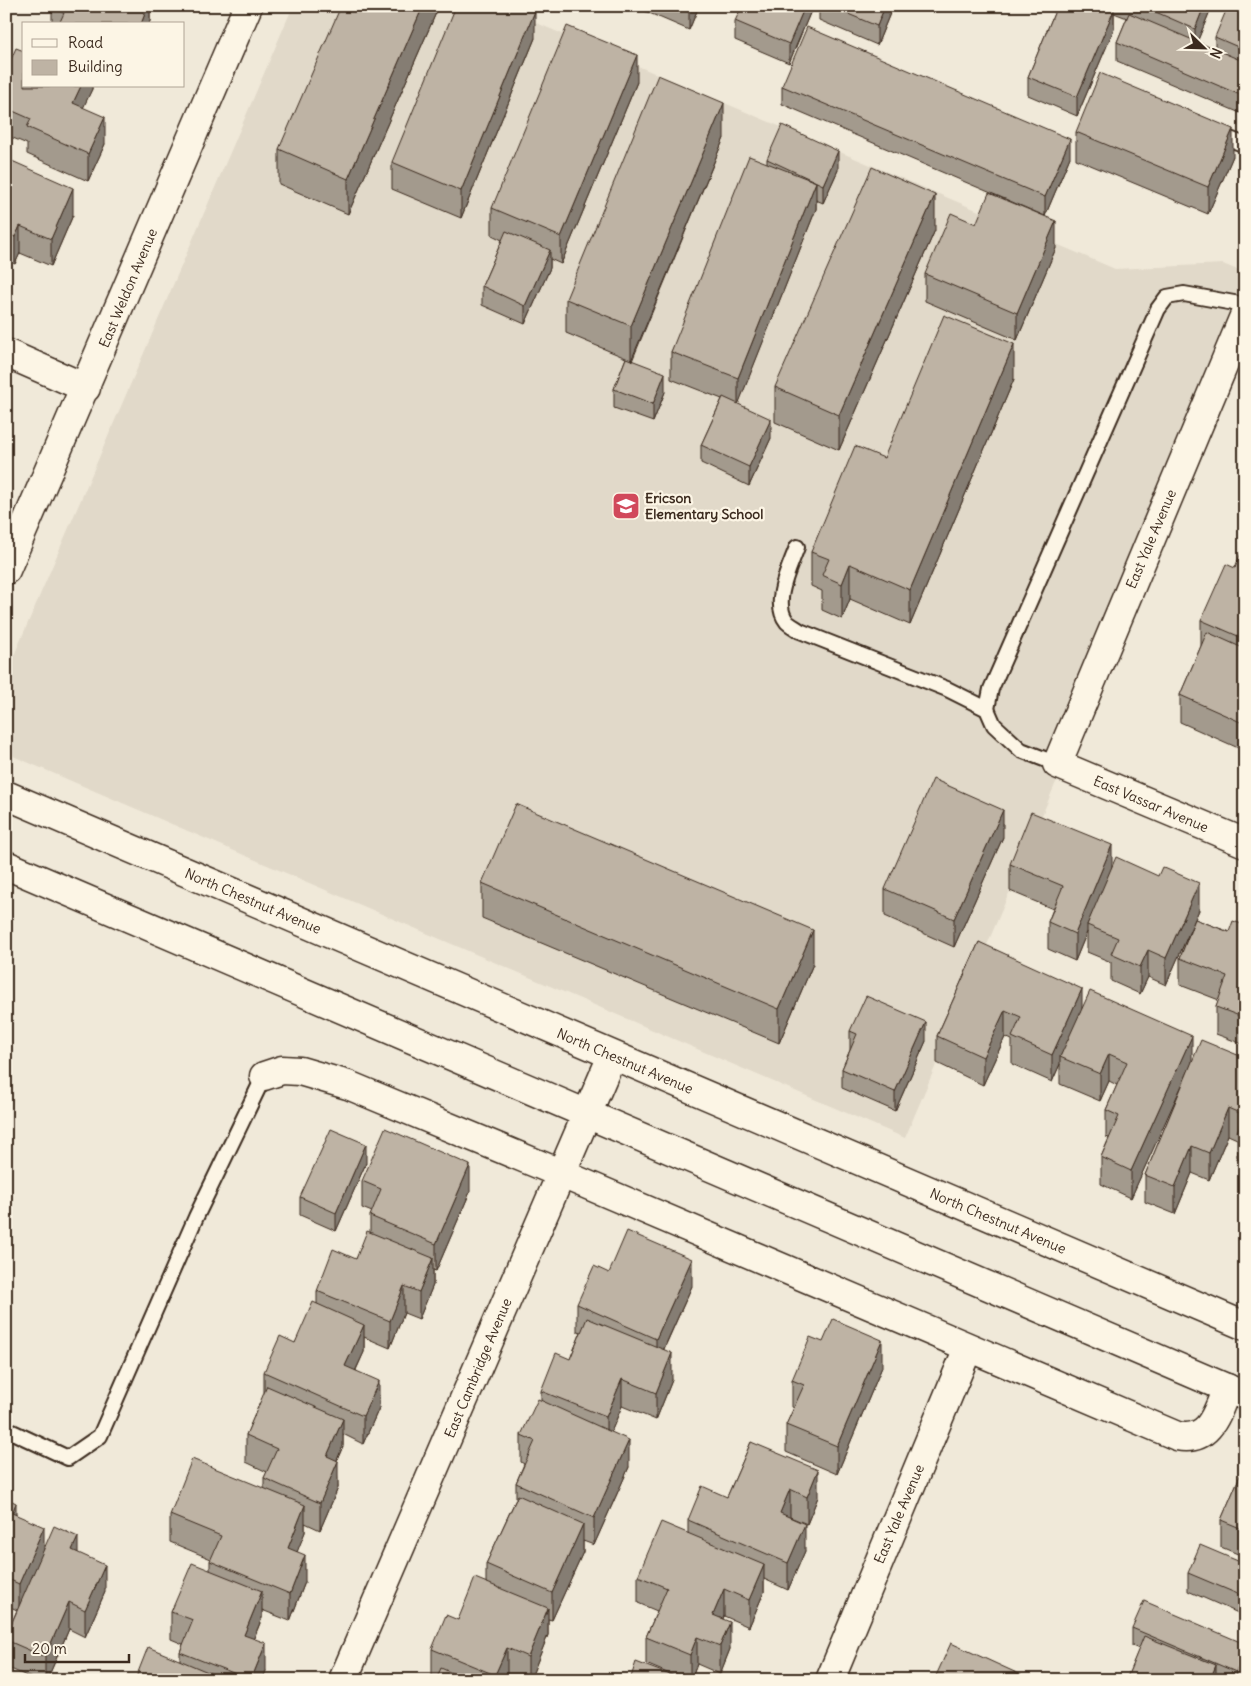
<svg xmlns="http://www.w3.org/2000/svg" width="1251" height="1686" viewBox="0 0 1251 1686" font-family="Delius,sans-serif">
	<rect width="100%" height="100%" fill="#f0e9d9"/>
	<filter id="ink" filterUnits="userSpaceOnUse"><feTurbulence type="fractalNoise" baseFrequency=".02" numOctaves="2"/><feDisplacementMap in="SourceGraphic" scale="10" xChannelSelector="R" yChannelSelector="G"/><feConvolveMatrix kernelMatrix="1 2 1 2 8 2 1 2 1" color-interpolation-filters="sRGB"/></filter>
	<g filter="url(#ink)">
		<!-- built -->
		<path fill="#e1d9c9" d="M293,6H497L1115,269L1223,264L1245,273V337L905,1138L6,753V674Z"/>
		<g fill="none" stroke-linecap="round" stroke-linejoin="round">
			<defs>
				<g id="service">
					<path d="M1215,133L1245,145"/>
					<path d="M797,547C790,567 771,603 787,622C790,625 796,628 800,631L947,689L987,709L994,725L1021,750L1057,764"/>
					<path d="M987,709L991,689L1158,309L1167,297L1184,294L1245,305"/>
					<path d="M6,1429L68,1458L100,1436L196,1217L264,1076"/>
				</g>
				<g id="minor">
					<path d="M1245,314L1057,764L1245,843"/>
					<path d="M6,353L86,388"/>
					<path d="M6,570L248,6"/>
					<path d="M264,1076L282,1070L300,1071L348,1085L562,1174L1177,1436C1210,1443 1217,1413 1227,1388"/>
					<path d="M343,1680L612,1056"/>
					<path d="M830,1680L968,1348"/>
				</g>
				<g id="secondary">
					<path d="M6,795L1245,1326"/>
					<path d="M6,865L1245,1396"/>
				</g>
			</defs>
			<!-- service casing -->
			<use href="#service" stroke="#3b2a1e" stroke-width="18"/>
			<!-- minor casing -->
			<use href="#minor" stroke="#3b2a1e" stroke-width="31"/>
			<!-- secondary casing -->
			<use href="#secondary" stroke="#3b2a1e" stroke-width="31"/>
			<!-- service -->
			<use href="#service" stroke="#fcf5e5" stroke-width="14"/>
			<!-- minor -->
			<use href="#minor" stroke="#fcf5e5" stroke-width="28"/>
			<!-- secondary -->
			<use href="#secondary" stroke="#fcf5e5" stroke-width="28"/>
		</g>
		<!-- wall -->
		<g fill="#a39a8d" stroke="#3b2a1e">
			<path d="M150,6V21L149,24H52V8Z"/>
			<path d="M439,6L348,214L279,184V149Z"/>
			<path d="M633,6H699L689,30Z"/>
			<path d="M813,6L789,63L735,40V21Z"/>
			<path d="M819,6H893L877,45L819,20Z"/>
			<path d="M1057,6H1212L1197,42L1215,50V37L1245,6V115L1117,61V42L1127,18L1114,13V29L1077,116L1028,95V77Z"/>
			<path d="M535,38L461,218L392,189V162Z"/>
			<path d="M6,70L92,86V89L83,107L105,144L88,181L27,154V144L6,135Z"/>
			<path d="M637,82L561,264L550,259V268L525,324L482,305V286L502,240L492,235V208Z"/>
			<path d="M782,86L1070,157L1045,216L782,104Z"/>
			<path d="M1076,132L1233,156L1208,214L1076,159Z"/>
			<path d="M724,138L632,361L665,392L653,422L614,408V389L626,358L566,333V299Z"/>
			<path d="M767,159L838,170L823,203L816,200V209L738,404L771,438L749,486L701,463V445L722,399L671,379V352L767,163Z"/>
			<path d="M6,175L73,215L51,266L20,253L15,264L6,260Z"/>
			<path d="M976,224L1056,248L1017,340L925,301V274Z"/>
			<path d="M935,230L839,450L775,422V387Z"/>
			<path d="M1014,379L910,625L850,599L842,619L822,610V591L811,586V552L884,458Z"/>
			<path d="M1245,528V751L1180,722V695L1201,646V620L1235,568L1243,549V532Z"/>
			<path d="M1003,837L954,947L885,916V889Z"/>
			<path d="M1010,864L1112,868L1199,910L1195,919L1229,932L1245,925V1045L1216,1034V1007L1219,1000L1180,985V958L1194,921L1166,985L1148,977L1140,994L1111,981V962L1087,952V932L1075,961L1048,949V922L1053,909L1010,891Z"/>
			<path d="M482,883L813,964L779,1043L482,918Z"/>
			<path d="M979,942L1082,1008L1192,1063L1245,1058V1162L1237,1159V1139L1228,1135L1209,1180L1192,1173L1175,1214L1145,1202V1175L1191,1064L1131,1198L1101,1184V1157L1109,1138L1106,1137V1110L1117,1085L1109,1081L1100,1101L1060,1084V1064L1052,1082L1012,1064V1040L1005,1037L983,1085L937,1063V1036Z"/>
			<path d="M850,1031L926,1041L895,1111L842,1088V1069L850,1050Z"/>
			<path d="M366,1163L336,1231L300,1215V1197Z"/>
			<path d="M362,1181L470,1192L436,1271L433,1270V1285L419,1319L404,1313L390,1348L364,1337V1352L356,1370L379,1408L363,1444L343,1434V1446L337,1460L338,1488L320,1530L305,1523V1532L297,1551L305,1582L290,1621L262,1610V1618L254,1638L266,1671L262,1680H135L180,1660V1652L183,1644L171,1639V1612L210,1570V1561L211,1559L170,1542V1515L264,1488V1478L267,1472L246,1462V1435L264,1394V1372L295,1343L317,1304V1291L356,1259L370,1232V1216L372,1212L362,1208Z"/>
			<path d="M609,1273L692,1286L664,1349L672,1380L656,1420L622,1406L611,1432L629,1467L594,1545L583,1541V1552L552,1620L548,1619V1635L530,1680H518L507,1675L505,1680H436L437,1678L432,1676V1649L458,1620L486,1583V1564L516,1499V1483L524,1464L521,1462V1435L541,1400V1391L570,1359L581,1332L577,1331V1304Z"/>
			<path d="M882,1367L837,1474L786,1452V1425L794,1408L792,1407V1380Z"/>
			<path d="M751,1442L818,1497L807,1524L790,1517H789L805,1551L788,1590L764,1579V1592L749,1627L724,1616L723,1619L730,1649L720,1674L697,1664L691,1680H684L646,1664V1637L657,1611L638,1603V1576L688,1533V1520L727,1497Z"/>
			<path d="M1245,1464V1557L1221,1547V1520Z"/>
			<path d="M6,1498L16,1515L44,1549L78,1553L105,1592L85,1637L69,1629L47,1680H36L6,1667V1636L17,1610L6,1605Z"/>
			<path d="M1245,1564V1616L1188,1591V1573Z"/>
			<path d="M1132,1628L1245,1644V1670L1241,1680H1126L1139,1649L1132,1646Z"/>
		</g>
		<!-- shaded-wall -->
		<g fill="#857d73" stroke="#3b2a1e">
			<path d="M148,6H150V21L149,24H141Z"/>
			<path d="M423,6H439L348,214V179Z"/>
			<path d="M692,6H699L689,30V12Z"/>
			<path d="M805,6H813L789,63V44Z"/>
			<path d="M885,6H893L877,45V26Z"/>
			<path d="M1204,6H1212L1195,47V29Z"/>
			<path d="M1114,10V29L1077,116V97Z"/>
			<path d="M535,11V38L461,218V191Z"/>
			<path d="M637,55V82L561,264V237Z"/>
			<path d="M81,86H92V89L73,130V103Z"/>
			<path d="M724,103V138L631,361V326Z"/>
			<path d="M105,117V144L88,181V154Z"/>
			<path d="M1233,129V156L1208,214V187Z"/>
			<path d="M1070,139V157L1045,216V197Z"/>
			<path d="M838,151V170L823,203V185Z"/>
			<path d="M816,182V209L738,405V378Z"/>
			<path d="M73,188V215L51,266V239Z"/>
			<path d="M935,195V230L839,450V415Z"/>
			<path d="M1056,221V248L1017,340V313Z"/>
			<path d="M20,226V253L15,264V237Z"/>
			<path d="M550,250V268L525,324V306Z"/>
			<path d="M1014,344V379L910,625V590Z"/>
			<path d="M665,373V392L653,422V404Z"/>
			<path d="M771,419V438L749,486V467Z"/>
			<path d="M850,564V599L842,619V584Z"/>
			<path d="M1003,810V837L954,947V919Z"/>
			<path d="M1112,845V872L1087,925V932L1075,961V934Z"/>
			<path d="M1199,883V910L1166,985V958Z"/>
			<path d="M813,930V964L779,1043V1009Z"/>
			<path d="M1148,950V977L1140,994V967Z"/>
			<path d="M1082,989V1016L1060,1057V1064L1052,1082V1055Z"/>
			<path d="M1005,1010V1037L983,1085V1057Z"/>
			<path d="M926,1022V1041L895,1111V1092Z"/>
			<path d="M1192,1036V1063L1131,1198V1171Z"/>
			<path d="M1109,1054V1081L1100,1101V1074Z"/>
			<path d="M1228,1108V1135L1209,1180V1153Z"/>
			<path d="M366,1144V1163L336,1231V1213Z"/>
			<path d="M1192,1146V1173L1175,1214V1187Z"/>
			<path d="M470,1165V1192L436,1271V1244Z"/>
			<path d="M433,1258V1285L419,1319V1292Z"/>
			<path d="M692,1259V1286L656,1366V1339Z"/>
			<path d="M404,1286V1313L390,1348V1321Z"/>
			<path d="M364,1325V1352L345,1393V1366Z"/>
			<path d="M882,1340V1367L837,1474V1446Z"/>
			<path d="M672,1353V1380L656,1420V1393Z"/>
			<path d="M622,1379V1406L606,1444V1417Z"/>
			<path d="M379,1381V1408L363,1444V1416Z"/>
			<path d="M343,1419V1446L327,1483V1456Z"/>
			<path d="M629,1440V1467L594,1545V1518Z"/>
			<path d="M338,1461V1488L320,1530V1503Z"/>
			<path d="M818,1470V1497L807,1524V1497Z"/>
			<path d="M790,1489V1517L780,1540V1513Z"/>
			<path d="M16,1503V1530L12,1513Z"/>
			<path d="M305,1505V1532L288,1575V1548Z"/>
			<path d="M583,1524V1552L552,1620V1593Z"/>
			<path d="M805,1524V1551L788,1590V1563Z"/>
			<path d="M44,1527V1555L19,1611V1584Z"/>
			<path d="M78,1537V1564L72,1550Z"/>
			<path d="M305,1555V1582L290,1621V1594Z"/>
			<path d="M105,1565V1592L85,1637V1610Z"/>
			<path d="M764,1565V1592L749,1627V1600Z"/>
			<path d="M724,1589V1616L713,1642V1615Z"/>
			<path d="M262,1591V1618L244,1662V1635Z"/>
			<path d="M69,1602V1629L47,1680H45V1657Z"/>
			<path d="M548,1608V1635L530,1680H528V1657Z"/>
			<path d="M730,1622V1649L720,1674V1646Z"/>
			<path d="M697,1637V1664L691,1680H690V1655Z"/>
			<path d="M266,1643V1671L262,1680H251Z"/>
			<path d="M507,1648V1675L505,1680H495V1675Z"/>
			<path d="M1245,1652V1670L1241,1680H1236V1672Z"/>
			<path d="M1216,1665V1680H1210Z"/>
		</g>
		<!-- building -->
		<g fill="#beb3a4" stroke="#3b2a1e">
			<path d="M53,6H148L141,24H59L64,13L52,8Z"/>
			<path d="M341,6H423L348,179L279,149Z"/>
			<path d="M456,6H523L535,11L461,191L392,162Z"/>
			<path d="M676,6H692L689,12Z"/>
			<path d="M742,6H805L789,44L735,21Z"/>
			<path d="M829,6H885L877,26Z"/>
			<path d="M1057,6H1105L1114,10L1077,97L1028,77Z"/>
			<path d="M1142,6H1204L1195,29Z"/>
			<path d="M1228,6H1245V50L1215,37Z"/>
			<path d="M1129,13L1245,62V97L1117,42Z"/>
			<path d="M567,26L637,55L561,237L492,208Z"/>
			<path d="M807,27L1070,139L1045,197L782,86Z"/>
			<path d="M16,48L24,51V86H81L73,103L105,117L88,154L27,127L31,119L6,108V70Z"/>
			<path d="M1100,73L1233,129L1208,187L1076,132Z"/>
			<path d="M658,75L724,103L631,326L566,299Z"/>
			<path d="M782,125L838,151L823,185L767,159Z"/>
			<path d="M749,156L816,182L738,378L671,352Z"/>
			<path d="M12,161L73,188L51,239L20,226L15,237L6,233V175Z"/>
			<path d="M872,167L935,195L839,415L775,387Z"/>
			<path d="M989,193L1056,221L1017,313L925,274L951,213L976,224Z"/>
			<path d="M506,231L550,250L525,306L482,286Z"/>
			<path d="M944,315L1014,344L910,590L850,564L842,584L822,575L829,559L811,552L855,446L884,458Z"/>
			<path d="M626,358L665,373L653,404L614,389Z"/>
			<path d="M723,397L771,419L749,467L701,445Z"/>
			<path d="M1244,545H1245V639L1201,620L1226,564L1235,568Z"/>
			<path d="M1207,632L1245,649V724L1180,695Z"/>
			<path d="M933,779L1003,810L954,919L885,889Z"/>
			<path d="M516,804L813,930L779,1009L482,883Z"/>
			<path d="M1031,812L1112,845L1075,934L1048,922L1063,886L1010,864Z"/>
			<path d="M1116,857L1158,876L1162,867L1199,883L1166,958L1148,950L1140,967L1111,954L1118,938L1087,925Z"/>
			<path d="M1195,919L1229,932L1233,921L1245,925V1018L1216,1007L1227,976L1180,958Z"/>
			<path d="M979,942L1082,989L1052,1055L1012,1037L1021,1017L1005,1010L983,1057L937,1036Z"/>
			<path d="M1090,991L1192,1036L1131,1171L1101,1157L1119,1116L1106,1110L1127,1062L1109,1054L1100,1074L1060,1057Z"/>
			<path d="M866,996L926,1022L895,1092L842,1069L857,1034L850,1031Z"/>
			<path d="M1201,1040L1245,1058V1135L1237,1132L1244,1115L1228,1108L1209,1153L1192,1146L1175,1187L1145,1175Z"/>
			<path d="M385,1128L470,1165L436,1244L370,1216L381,1189L362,1181Z"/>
			<path d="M331,1129L366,1144L336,1213L300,1197Z"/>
			<path d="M367,1231L433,1258L419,1292L404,1286L390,1321L317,1291L333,1249L356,1259Z"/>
			<path d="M627,1231L692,1259L656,1339L577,1304L594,1266L609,1273Z"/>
			<path d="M313,1302L364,1325L345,1366L379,1381L363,1416L264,1372L280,1336L295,1343Z"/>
			<path d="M587,1318L672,1353L656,1393L622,1379L606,1417L541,1391L556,1353L570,1359Z"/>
			<path d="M833,1319L882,1340L837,1446L786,1425L804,1385L792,1380L810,1337L823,1342Z"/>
			<path d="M267,1386L343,1419L327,1456L338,1461L320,1503L264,1478L277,1449L246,1435Z"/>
			<path d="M538,1399L629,1440L594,1518L516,1483L535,1441L521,1435Z"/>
			<path d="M751,1442L818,1470L807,1497L790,1489L780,1513L805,1524L788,1563L688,1520L702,1486L727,1497Z"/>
			<path d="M192,1459L305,1505L288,1548L305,1555L290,1594L210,1561L221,1536L170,1515Z"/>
			<path d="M1245,1464V1530L1221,1520Z"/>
			<path d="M518,1495L583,1524L552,1593L486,1564Z"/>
			<path d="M6,1498L16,1503L12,1513L44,1527L19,1584L6,1578Z"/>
			<path d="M661,1522L764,1565L749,1600L724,1589L713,1615L730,1622L720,1646L697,1637L690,1655L646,1637L667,1588L638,1576Z"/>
			<path d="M54,1526L78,1537L72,1550L105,1565L85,1610L69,1602L45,1657L6,1640V1636Z"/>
			<path d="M1200,1545L1245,1564V1597L1188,1573Z"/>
			<path d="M192,1563L262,1591L244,1635L266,1643L251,1680L180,1652L193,1620L171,1612Z"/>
			<path d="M475,1578L548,1608L528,1657L507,1648L495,1675L432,1649L446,1615L458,1620Z"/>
			<path d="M1144,1601L1245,1644V1652L1236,1672L1132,1628Z"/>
			<path d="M1144,1636L1216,1665L1210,1680H1126Z"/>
			<path d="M951,1643L1032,1680H934Z"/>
			<path d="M148,1647L227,1680H135Z"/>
			<path d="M636,1662L678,1678L677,1680H630Z"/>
			<path d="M441,1668L467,1680H436Z"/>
		</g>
	</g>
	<!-- icons -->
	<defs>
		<symbol id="school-square" viewBox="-11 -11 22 22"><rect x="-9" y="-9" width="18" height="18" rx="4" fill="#d1495b" stroke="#fcf5e5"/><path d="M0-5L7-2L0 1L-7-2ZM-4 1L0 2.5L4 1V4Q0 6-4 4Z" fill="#fff"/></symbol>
	</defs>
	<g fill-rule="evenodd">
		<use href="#school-square" x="610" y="490" width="32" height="32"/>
	</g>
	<g text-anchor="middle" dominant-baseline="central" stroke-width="4.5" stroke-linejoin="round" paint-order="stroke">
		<!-- street labels -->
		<g font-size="14" fill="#3b2a1e" stroke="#fcf5e5">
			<text transform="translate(128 288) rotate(-67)">East Weldon Avenue</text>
			<text transform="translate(1151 539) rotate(-67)">East Yale Avenue</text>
			<text transform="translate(1151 804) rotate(23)">East Vassar Avenue</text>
			<text transform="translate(253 901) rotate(23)">North Chestnut Avenue</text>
			<text transform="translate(625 1061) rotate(23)">North Chestnut Avenue</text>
			<text transform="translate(998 1221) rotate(23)">North Chestnut Avenue</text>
			<text transform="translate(478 1368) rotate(-67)">East Cambridge Avenue</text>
			<text transform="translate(899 1514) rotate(-67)">East Yale Avenue</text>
		</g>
		<!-- poi labels -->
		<g font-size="14" font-weight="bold" fill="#3b2a1e" stroke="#fcf5e5" text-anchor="start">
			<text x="645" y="498">Ericson<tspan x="645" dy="16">Elementary School</tspan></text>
		</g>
	</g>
	<!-- margin -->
	<rect width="1251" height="1686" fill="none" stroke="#fcf5e5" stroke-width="25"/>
	<rect x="12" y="12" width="1226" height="1661" fill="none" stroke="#3b2a1e" stroke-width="2" filter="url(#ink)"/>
	<!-- legend -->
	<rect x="22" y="22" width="162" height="65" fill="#fcf5e5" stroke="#afa495"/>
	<rect x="32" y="39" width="25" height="8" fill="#fcf5e5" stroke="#afa495"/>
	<text x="68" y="48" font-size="15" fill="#3b2a1e">Road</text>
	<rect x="32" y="60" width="25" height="15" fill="#beb3a4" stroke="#afa495"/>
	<text x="68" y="72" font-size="15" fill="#3b2a1e">Building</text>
	<!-- north arrow -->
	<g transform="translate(1204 48) rotate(113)" stroke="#fcf5e5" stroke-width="4" paint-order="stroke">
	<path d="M0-4L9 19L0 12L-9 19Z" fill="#3b2a1e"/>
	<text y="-8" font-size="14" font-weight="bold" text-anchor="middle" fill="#3b2a1e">N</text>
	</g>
	<!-- scale -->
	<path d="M25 1654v8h104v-8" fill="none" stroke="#3b2a1e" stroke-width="2.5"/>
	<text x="32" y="1654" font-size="15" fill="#3b2a1e" stroke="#fcf5e5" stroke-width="4" paint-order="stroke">20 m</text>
</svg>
